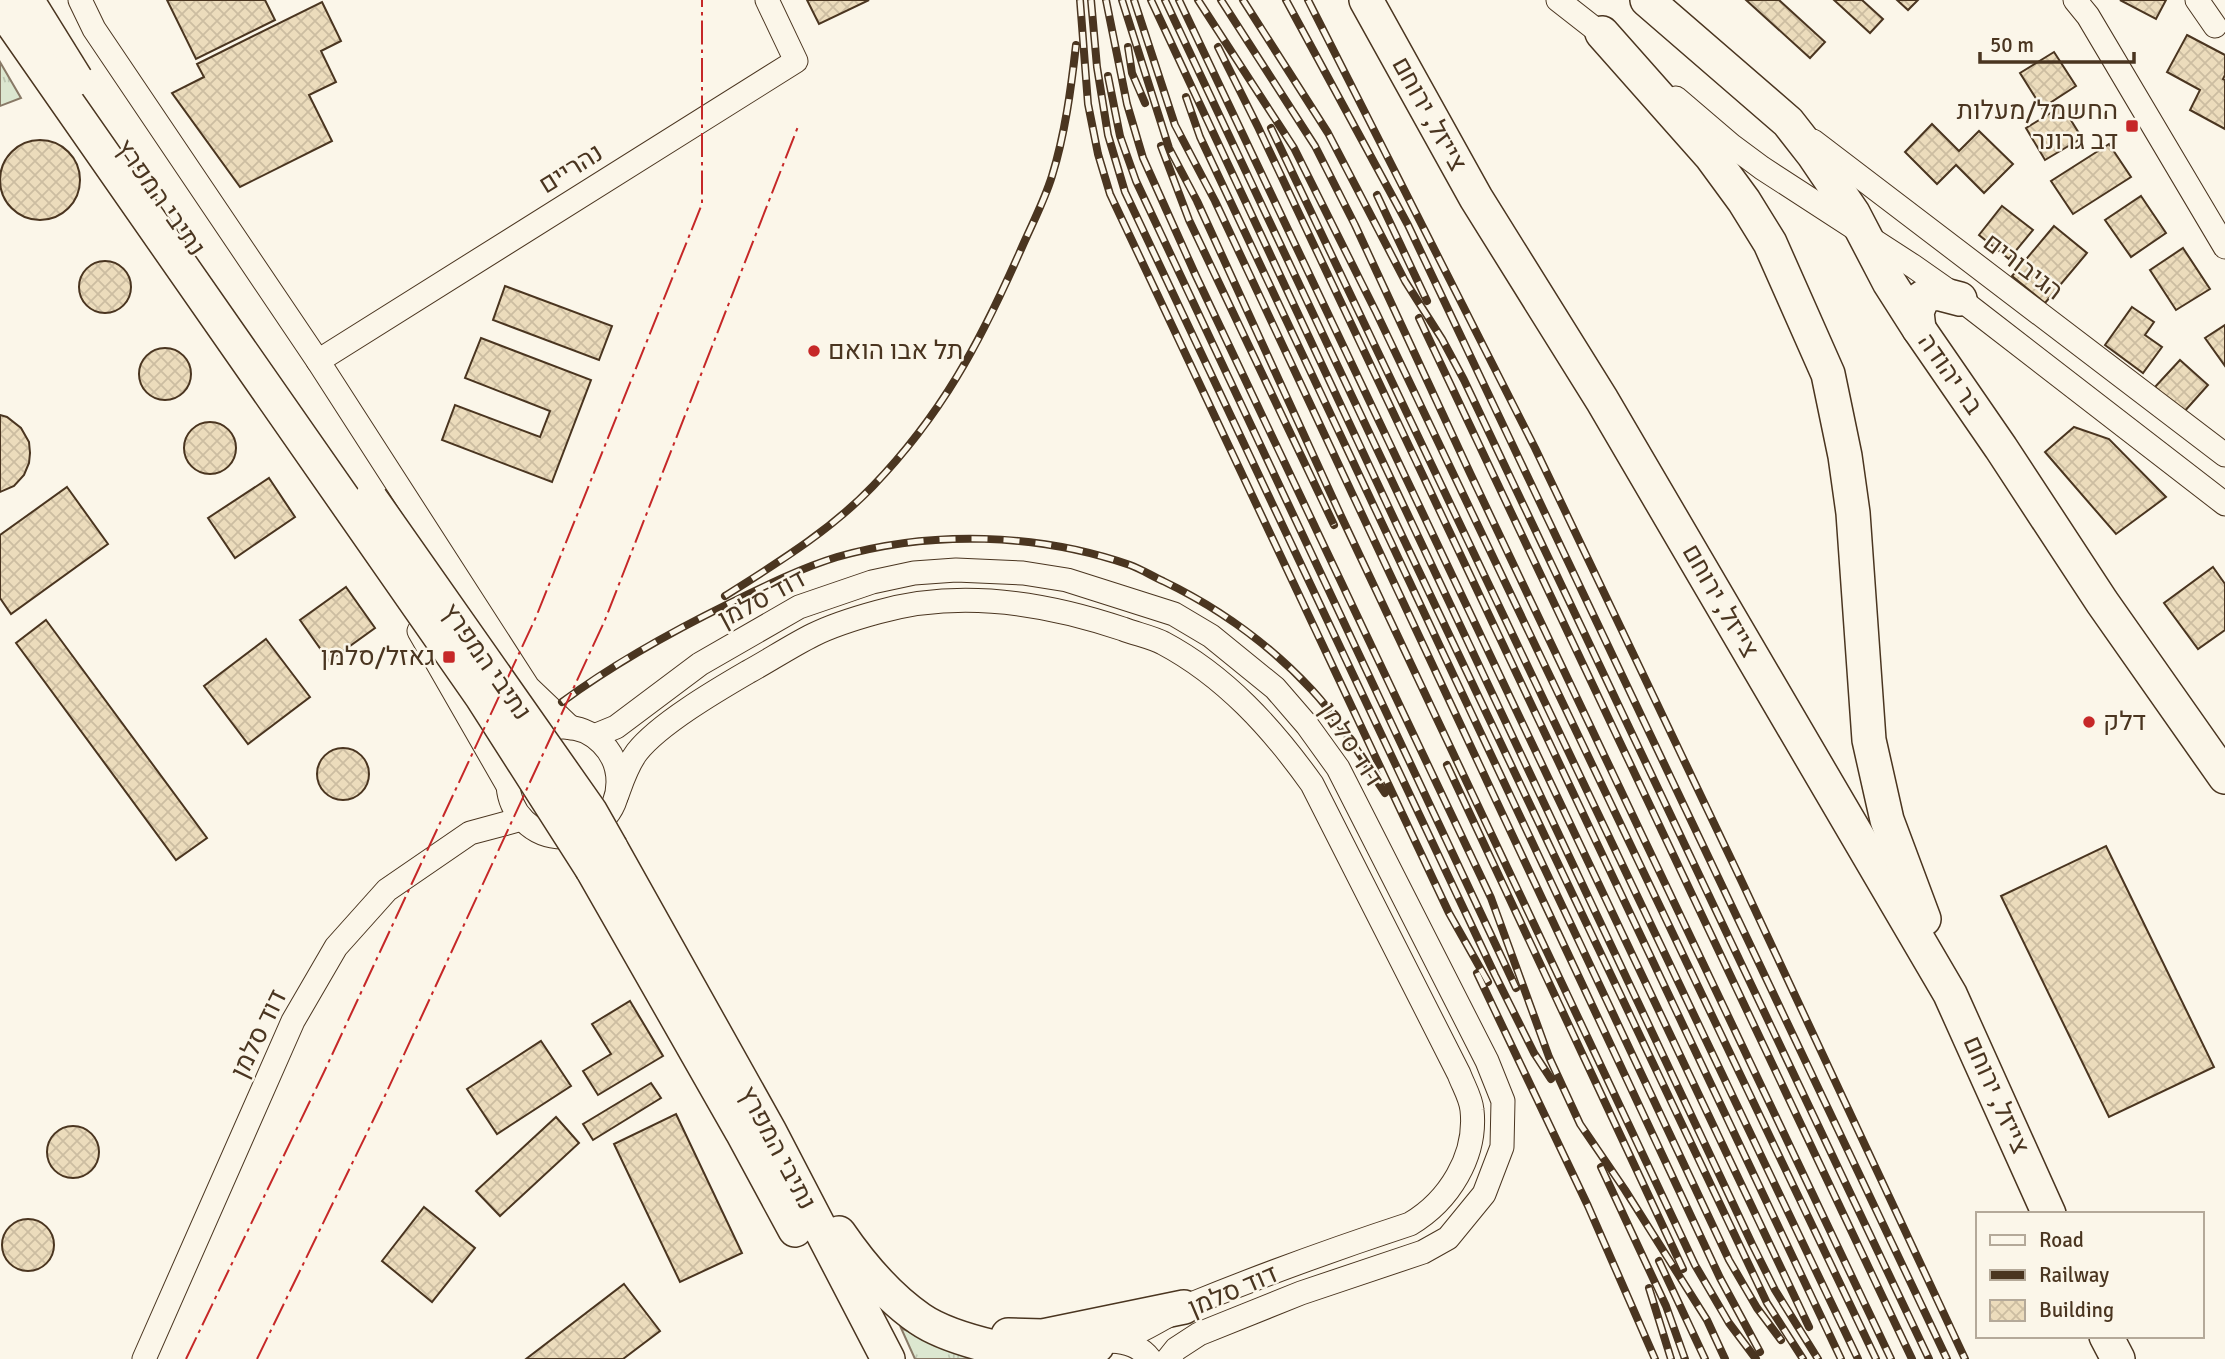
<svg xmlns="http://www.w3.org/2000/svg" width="2225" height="1359" viewBox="0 0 2225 1359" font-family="Signika,Heebo,sans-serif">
	<defs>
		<pattern id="grass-tufts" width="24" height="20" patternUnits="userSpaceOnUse" patternTransform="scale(1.75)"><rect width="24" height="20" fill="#dce7d0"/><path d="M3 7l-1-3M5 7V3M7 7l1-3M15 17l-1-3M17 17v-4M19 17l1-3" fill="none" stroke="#bec7b2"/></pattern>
		<pattern id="building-cross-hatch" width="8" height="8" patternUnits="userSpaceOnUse" patternTransform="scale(1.75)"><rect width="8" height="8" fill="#ecdcbc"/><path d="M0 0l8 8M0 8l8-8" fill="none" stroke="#ccbda1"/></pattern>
	</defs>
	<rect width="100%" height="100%" fill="#fbf6e9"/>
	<!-- grass -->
	<g fill="url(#grass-tufts)" stroke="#887966" stroke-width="2">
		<path d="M0,62L21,98L0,106Z"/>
		<path d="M901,1328L946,1348L992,1359H915Z"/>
	</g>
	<!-- building -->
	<g fill="url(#building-cross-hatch)" stroke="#4a3520" stroke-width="2">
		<path d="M167,0H265L275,20L196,59Z"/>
		<path d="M807,0H869L819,24Z"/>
		<path d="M1746,0H1779L1825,42L1810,58Z"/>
		<path d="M1834,0H1862L1883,19L1870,33Z"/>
		<path d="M1897,0H1918L1908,10Z"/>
		<path d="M2120,0H2166L2156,19Z"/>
		<path d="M322,2L341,41L321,51L336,82L309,95L332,141L240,187L172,93L204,77L197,64Z"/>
		<path d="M2187,35L2225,55V75L2223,79L2225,80V129L2190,110L2200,90L2167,72Z"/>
		<path d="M2054,52L2076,86L2042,108L2020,73Z"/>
		<path d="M2062,106L2082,138L2045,160L2026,128Z"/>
		<path d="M1932,124L1959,151L1979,131L2013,164L1984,193L1956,165L1937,184L1905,152Z"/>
		<circle cx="40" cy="180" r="40"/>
		<path d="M2109,144L2131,177L2073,214L2051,181Z"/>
		<path d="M2141,196L2166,233L2131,257L2105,220Z"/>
		<path d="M2002,206L2033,230L2009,259L1979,235Z"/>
		<path d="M2054,226L2087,253L2045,303L2012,276Z"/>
		<path d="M2183,248L2210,289L2176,310L2150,270Z"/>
		<circle cx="105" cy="287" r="26"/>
		<path d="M505,286L612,326L599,360L493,320Z"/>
		<path d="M2132,307L2154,322L2145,335L2162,347L2143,373L2105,345Z"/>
		<path d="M2225,325V366L2205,338Z"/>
		<path d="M481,338L591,380L552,482L442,440L455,405L540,437L550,411L465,378Z"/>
		<circle cx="165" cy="374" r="26"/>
		<path d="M2180,360L2208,385L2183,413L2155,387Z"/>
		<path d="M0,415L7,417L21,428L29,442L30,453L29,463L24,475L14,486L0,492Z"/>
		<circle cx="210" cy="448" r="26"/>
		<path d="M2074,427L2109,439L2166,497L2116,534L2045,452Z"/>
		<path d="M269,478L295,517L235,558L208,518Z"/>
		<path d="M67,487L108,544L11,614L0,598V535Z"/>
		<path d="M2213,567L2225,584V630L2198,649L2164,603Z"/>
		<path d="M346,587L375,628L329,661L300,620Z"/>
		<path d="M46,620L207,838L176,860L16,643Z"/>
		<path d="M266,639L310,697L248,744L204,686Z"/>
		<circle cx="343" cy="774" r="26"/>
		<path d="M2106,846L2214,1067L2109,1117L2001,896Z"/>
		<path d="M630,1001L663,1056L598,1095L583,1071L611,1054L592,1024Z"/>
		<path d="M541,1041L571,1086L497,1134L467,1089Z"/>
		<path d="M651,1083L661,1098L593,1140L583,1124Z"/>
		<path d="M676,1114L742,1253L680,1282L614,1144Z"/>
		<path d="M556,1117L579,1143L500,1216L476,1191Z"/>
		<circle cx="73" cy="1152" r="26"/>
		<path d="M424,1207L475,1248L432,1302L382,1261Z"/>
		<circle cx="28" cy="1245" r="26"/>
		<path d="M624,1284L660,1331L623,1359H526Z"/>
	</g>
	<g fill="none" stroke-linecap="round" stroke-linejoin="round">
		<defs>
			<g id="minor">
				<path d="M80,0L94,29L318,361L528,687L571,728"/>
				<path d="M1558,0L1613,43"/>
				<path d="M2075,0L2088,16L2225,247"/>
				<path d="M2197,0L2215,26"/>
				<path d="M1676,98L1731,145L1762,168L1913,266L1960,299L2225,504"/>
				<path d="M1813,141L2225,455"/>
				<path d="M318,361L796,61L767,0"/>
				<path d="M419,631L508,786"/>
				<circle cx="563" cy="782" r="55"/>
				<path d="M594,736L616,727L700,664L799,607L872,582L914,573L956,570L1023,573L1067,580L1174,614L1211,636L1275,688L1307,725L1338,768L1487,1061L1503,1101L1502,1147L1484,1194L1448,1238L1423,1252L1301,1293L1199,1334L1176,1349L1168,1359"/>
				<path d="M617,795C622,781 627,765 637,752C659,724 717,690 748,672C770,660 791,646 813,635C833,625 856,618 878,612C958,589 1046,603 1123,629C1136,634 1151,637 1163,643C1225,676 1272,728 1312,784L1459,1074C1463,1085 1471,1098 1472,1110C1477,1156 1449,1201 1410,1224C1337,1248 1265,1274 1194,1303C1164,1315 1145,1333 1112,1341"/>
				<path d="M1112,1341C1127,1342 1140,1346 1150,1359"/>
				<path d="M144,1359L293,1021L336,947L387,890L470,833L522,819"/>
			</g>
			<g id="highway">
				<path d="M1366,0L1476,198L1602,400L1950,994L2049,1214"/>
				<path d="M1647,0L1788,122L1813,154L1853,213L1889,282L1919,329L2001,448L2102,602L2225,777"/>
				<path d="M1602,33L1711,156L1744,201L1770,243L1828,374L1845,456L1853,513L1869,740L1887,820L1924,919"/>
				<path d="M1919,329L1917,312L1923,297L1937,293L1960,299"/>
				<path d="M611,848L770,1132L888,1359"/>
				<path d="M592,869L742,1132L795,1230"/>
				<path d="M839,1233C861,1265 888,1297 920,1319C952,1341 1034,1359 1073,1357C1081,1356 1090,1349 1097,1346"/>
				<path d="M1008,1335L1043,1336L1184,1307"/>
				<path d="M2106,1336L2118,1359"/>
			</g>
		</defs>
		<!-- minor casing -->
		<use href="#minor" stroke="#4a3520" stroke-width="25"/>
		<!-- highway casing -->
		<use href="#highway" stroke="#4a3520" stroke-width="36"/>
		<!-- minor -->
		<use href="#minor" stroke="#fbf6e9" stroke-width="23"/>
		<!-- highway -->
		<use href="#highway" stroke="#fbf6e9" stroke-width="33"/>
		<defs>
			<g id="rail">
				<path d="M1080,0L1088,104L1098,154L1110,194L1449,913L1488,982"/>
				<path d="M1091,0L1097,67L1108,135L1125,192L1495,975L1534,1053L1551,1079"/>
				<path d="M1106,0L1127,104L1143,158L1196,276L1491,898L1549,1057L1580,1124L1625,1190L1707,1320L1725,1359"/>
				<path d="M1122,0L1169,148L1197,201L1341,516L1695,1265L1729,1323L1756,1359"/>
				<path d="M1134,0L1175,125L1215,201L1720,1278L1760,1352"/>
				<path d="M1151,0L1396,523L1767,1303L1803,1359"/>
				<path d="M1165,0L1752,1244L1775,1290L1818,1359"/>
				<path d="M1179,0L1809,1327"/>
				<path d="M1198,0L1294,148L1376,312L1876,1359"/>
				<path d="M1221,0L1315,146L1355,225L1470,473L1891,1359"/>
				<path d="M1243,0L1328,133L1405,281L1442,339L1464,380L1929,1359"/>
				<path d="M1286,0L1408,225L1947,1359"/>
				<path d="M1308,0L1535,448L1742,882L1965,1359"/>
				<path d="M1128,47L1132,73L1145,103"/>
				<path d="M1218,47L1258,127L1841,1359"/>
				<path d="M1108,76L1120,136L1136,181L1516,988"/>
				<path d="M1186,97L1200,137L1729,1260L1757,1308L1781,1340"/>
				<path d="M1271,128L1858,1359"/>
				<path d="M1161,146L1189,220L1334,525"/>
				<path d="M1377,195L1427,301"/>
				<path d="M1419,318L1912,1359"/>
				<path d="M725,596C777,563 830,531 873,486C942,414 979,344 1019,254C1030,228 1044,202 1052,176C1065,134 1071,89 1076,45"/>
				<path d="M562,702C615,663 671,632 730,603C765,586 801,568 837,557C931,530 1038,533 1130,565C1141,569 1152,576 1163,581C1219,608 1269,644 1312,690C1340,720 1362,759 1385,793"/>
				<path d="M1447,765L1683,1269"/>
				<path d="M1477,973L1588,1206L1655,1359"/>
				<path d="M1601,1167L1666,1306L1685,1359"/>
				<path d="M1659,1261L1705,1359"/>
				<path d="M1649,1288L1671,1359"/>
			</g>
		</defs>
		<!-- rail casing -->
		<use href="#rail" stroke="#4a3520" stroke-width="8"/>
		<!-- rail -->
		<use href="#rail" stroke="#fbf6e9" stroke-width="5" stroke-dasharray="16" stroke-linecap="butt"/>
		<defs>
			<g id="highway-bridge">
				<path d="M27,0L76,79"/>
				<path d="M0,6L482,697L592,869"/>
				<path d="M371,499L590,811L611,848"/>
			</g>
		</defs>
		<!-- highway-bridge casing -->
		<use href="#highway-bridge" stroke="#4a3520" stroke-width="36" stroke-linecap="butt"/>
		<!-- highway-bridge -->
		<use href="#highway-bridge" stroke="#fbf6e9" stroke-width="33"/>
		<!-- power -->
		<g stroke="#c62828" stroke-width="2" stroke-dasharray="24 5 3.5 5" stroke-linecap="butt">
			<path d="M186,1359L324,1072L536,617L702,204V0"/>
			<path d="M257,1359L382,1102L605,620L799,124"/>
		</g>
	</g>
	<!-- markers -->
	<g fill="#c62828" stroke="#fbf6e9" stroke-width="2.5">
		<rect x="2125" y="119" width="14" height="14" rx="3.5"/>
		<circle cx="814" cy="351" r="7"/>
		<rect x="442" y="650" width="14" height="14" rx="3.5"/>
		<circle cx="2089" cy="722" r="7"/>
	</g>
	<g text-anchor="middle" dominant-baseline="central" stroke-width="5" stroke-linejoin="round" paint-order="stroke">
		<!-- poi labels -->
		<g font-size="26" fill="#4a3520" stroke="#fbf6e9" text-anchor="end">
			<text x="2118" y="111">החשמל/מעלות<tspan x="2118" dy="30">דב גרונר</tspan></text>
			<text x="828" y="351" text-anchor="start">תל אבו הואם</text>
			<text x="435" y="657">גאזל/סלמן</text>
			<text x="2103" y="722" text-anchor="start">דלק</text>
		</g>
		<!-- street labels -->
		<g font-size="26" fill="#4a3520" stroke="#fbf6e9">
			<text transform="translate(1429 114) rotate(61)">צייזל, ירוחם</text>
			<text transform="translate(571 169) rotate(-32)">נהריים</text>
			<text transform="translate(160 198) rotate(55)">נתיבי המפרץ</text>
			<text transform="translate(2023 267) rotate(37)">הגיבורים</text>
			<text transform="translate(1950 374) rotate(55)">בר יהודה</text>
			<text transform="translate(762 599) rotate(-28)">דוד סלמן</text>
			<text transform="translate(1720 601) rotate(60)">צייזל, ירוחם</text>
			<text transform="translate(486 662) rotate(55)">נתיבי המפרץ</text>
			<text transform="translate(1351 745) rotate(57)">דוד סלמן</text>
			<text transform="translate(259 1034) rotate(-64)">דוד סלמן</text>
			<text transform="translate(1996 1095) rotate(66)">צייזל, ירוחם</text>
			<text transform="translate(777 1148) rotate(62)">נתיבי המפרץ</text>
			<text transform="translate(1233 1291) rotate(-23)">דוד סלמן</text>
		</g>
	</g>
	<!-- legend -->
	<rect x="1976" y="1212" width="228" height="126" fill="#fbf6e9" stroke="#b4a999" stroke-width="2"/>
	<rect x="1990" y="1235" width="35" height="10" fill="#fbf6e9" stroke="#b4a999" stroke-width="2"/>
	<text x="2039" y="1247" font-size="21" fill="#4a3520">Road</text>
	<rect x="1990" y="1270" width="35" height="10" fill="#4a3520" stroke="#b4a999" stroke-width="2"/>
	<text x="2039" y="1282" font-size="21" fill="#4a3520">Railway</text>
	<rect x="1990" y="1300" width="35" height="21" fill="url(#building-cross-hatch)" stroke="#b4a999" stroke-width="2"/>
	<text x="2039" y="1317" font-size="21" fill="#4a3520">Building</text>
	<!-- scale -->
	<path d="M1980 52v10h154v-10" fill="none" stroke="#4a3520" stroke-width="3.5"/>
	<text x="1990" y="52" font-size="21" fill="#4a3520" stroke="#fbf6e9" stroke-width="5" paint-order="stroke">50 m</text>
</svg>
